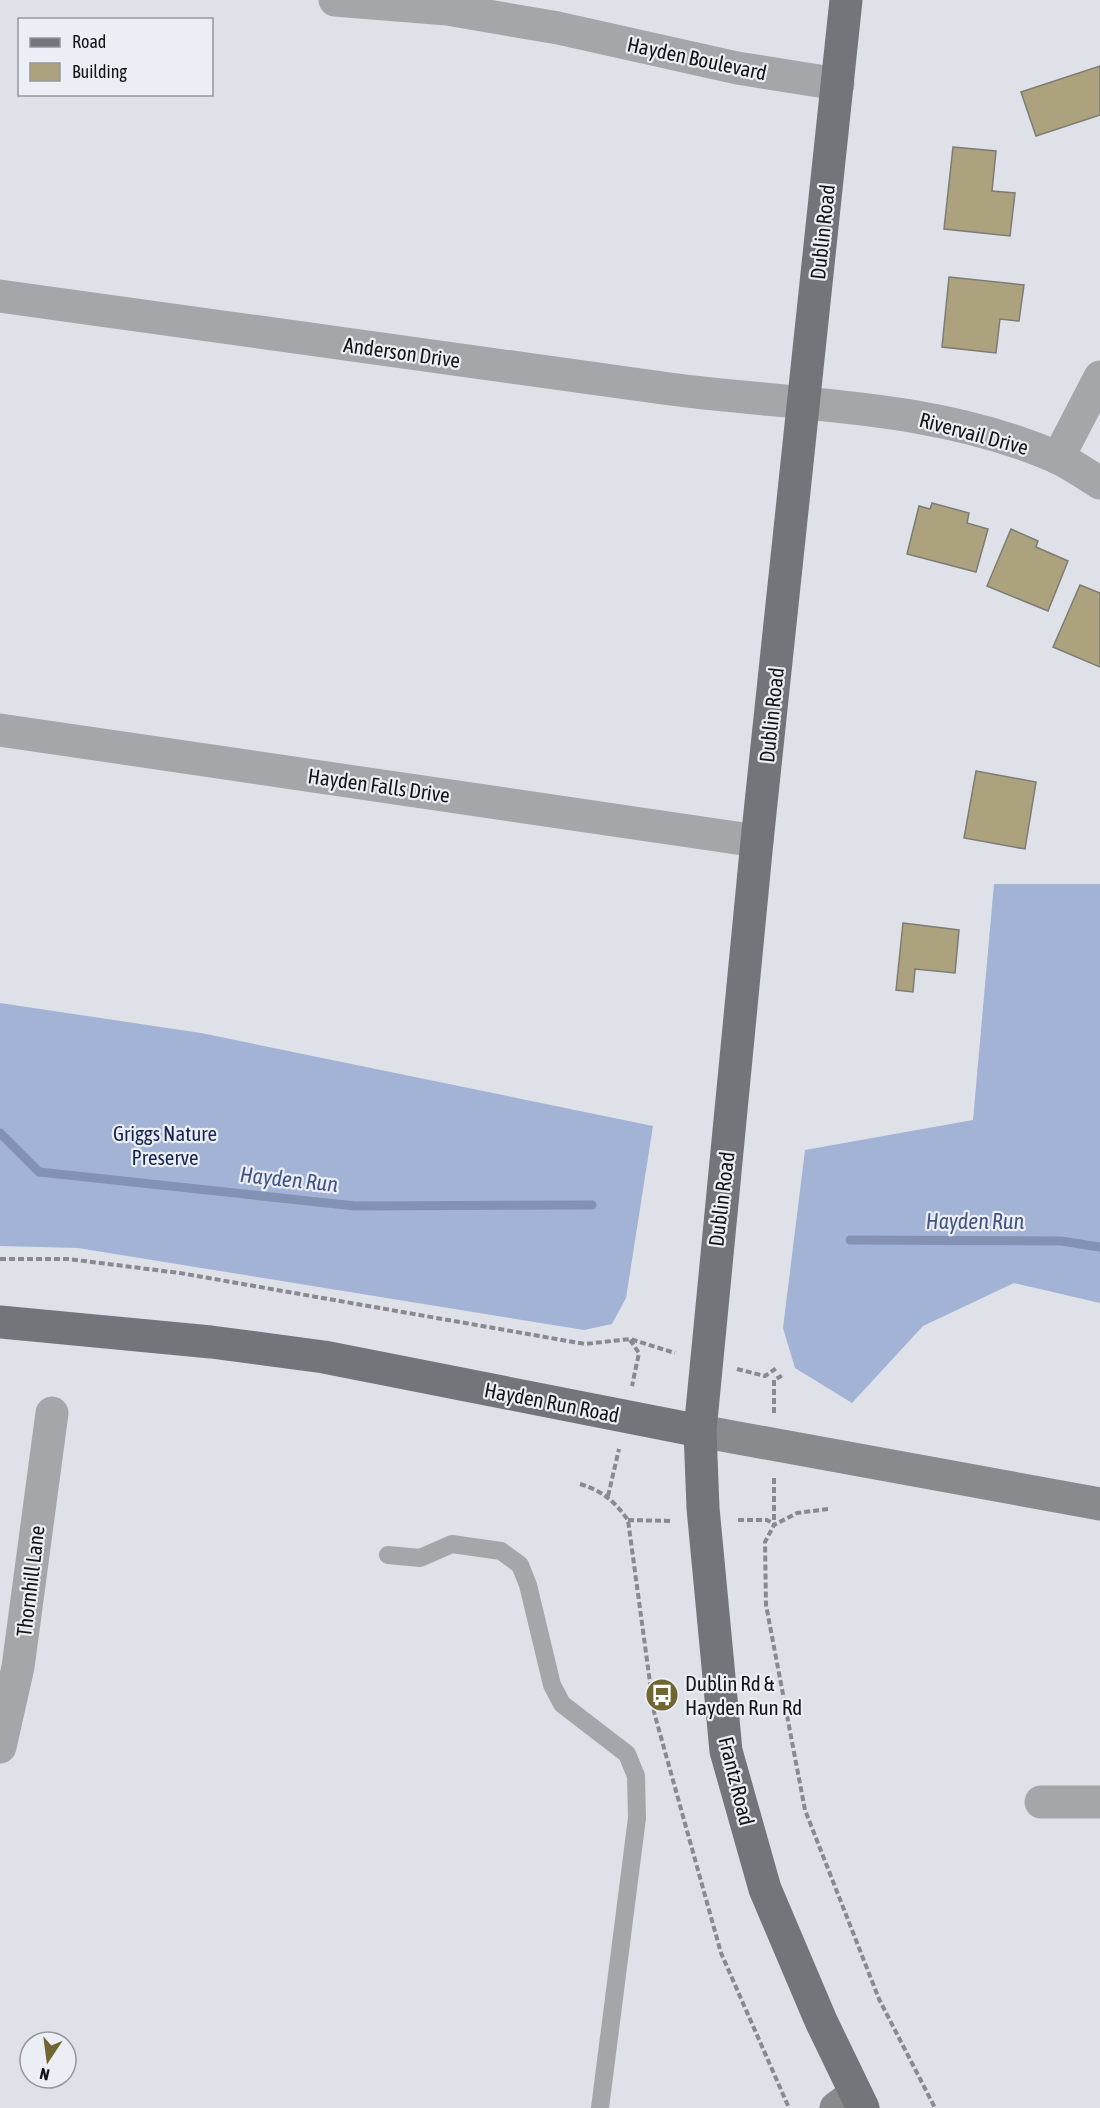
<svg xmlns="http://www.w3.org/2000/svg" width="1100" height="2108" viewBox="0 0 1100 2108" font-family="'Asap Condensed',sans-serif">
	<rect width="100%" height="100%" fill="#dee1e8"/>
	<!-- forest -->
	<g fill="#a3b3d6">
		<path d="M994,884H1100V1303L1014,1283L923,1326L852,1403L795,1368L783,1328L805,1150L973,1120Z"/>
		<path d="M0,1003L201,1033L653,1126L626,1298L612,1324L584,1330L78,1248L0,1246Z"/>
	</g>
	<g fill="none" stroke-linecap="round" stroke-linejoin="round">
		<!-- stream -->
		<g stroke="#8392b3" stroke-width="9">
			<path d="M0,1133L39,1172L355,1206L592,1205"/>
			<path d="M850,1240L1061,1241L1100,1247"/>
		</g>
	</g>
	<!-- building -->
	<g fill="#aca37e" stroke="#7d7b75" stroke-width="1.5">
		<path d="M1100,66V115L1036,136L1021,92Z"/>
		<path d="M953,147L996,151L992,191L1015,193L1010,236L944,229Z"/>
		<path d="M949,277L1024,285L1019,321L1000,319L996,353L942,347Z"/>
		<path d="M932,503L969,513L967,523L988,529L976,572L907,554L919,506L930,509Z"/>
		<path d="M1011,529L1038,541L1036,547L1068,561L1048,611L987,586Z"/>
		<path d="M1080,585L1100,593V667L1053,647Z"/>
		<path d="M976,771L1036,782L1025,849L964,838Z"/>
		<path d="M903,923L959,930L955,973L915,969L913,992L896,990Z"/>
	</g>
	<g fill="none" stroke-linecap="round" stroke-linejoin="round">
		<!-- path -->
		<g stroke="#888a8f" stroke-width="4" stroke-dasharray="6 3" stroke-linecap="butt">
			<path d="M0,1259H68L180,1273L585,1344L630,1339L675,1353"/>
			<path d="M630,1340L639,1353L632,1386"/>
			<path d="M737,1369L765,1376L778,1367"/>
			<path d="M774,1413V1380L783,1375"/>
			<path d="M774,1478V1525"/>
			<path d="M580,1484C603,1491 614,1501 628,1520L654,1712L721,1953L789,2108"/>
			<path d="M608,1496L619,1449"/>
			<path d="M828,1509L797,1513L774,1525L765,1542L766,1605L805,1810L879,1999L935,2108"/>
			<path d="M628,1520L673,1521"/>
			<path d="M738,1520H767L774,1524"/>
		</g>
		<!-- service -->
		<path stroke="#a5a6a9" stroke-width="18" d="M388,1555L420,1558L452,1544L501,1551L520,1565L528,1585L552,1685L562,1704L627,1754L636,1776L637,1818L600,2108"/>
		<!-- minor -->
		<g stroke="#a5a6a9" stroke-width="33">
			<path d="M335,0L447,9L558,28L737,68L838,84"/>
			<path d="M0,296C223,327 446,358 670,389C799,406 935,404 1056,457C1071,464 1086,474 1100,483"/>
			<path d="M1058,458L1100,377"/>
			<path d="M0,730L757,841"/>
			<path d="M0,1747L18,1667L52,1413"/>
			<path d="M1041,1802H1100"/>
		</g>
		<!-- secondary -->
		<g stroke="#888a8e" stroke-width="33">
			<path d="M700,1431L1100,1504"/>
			<path d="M836,2108L855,2094"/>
		</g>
		<!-- primary -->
		<g stroke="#73757a" stroke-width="33">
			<path d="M846,0L757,841L700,1431L703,1508L726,1751L765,1889L821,2021L863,2108"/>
			<path d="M0,1322L211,1342L324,1357L700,1431"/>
		</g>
	</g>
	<!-- icons -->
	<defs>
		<symbol id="bus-disc" viewBox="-11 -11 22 22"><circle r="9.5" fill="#716532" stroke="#ebeef5"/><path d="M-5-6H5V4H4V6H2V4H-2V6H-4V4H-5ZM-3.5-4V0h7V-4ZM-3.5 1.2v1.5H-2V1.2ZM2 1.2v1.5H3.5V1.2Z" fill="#fff"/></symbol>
	</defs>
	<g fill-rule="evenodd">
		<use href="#bus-disc" x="643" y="1676" width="38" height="38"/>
	</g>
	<g text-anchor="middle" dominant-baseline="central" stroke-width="4.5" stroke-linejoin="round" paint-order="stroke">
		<!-- street labels -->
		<g font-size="21" fill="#131416" stroke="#ebeef5">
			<text transform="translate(697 58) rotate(12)">Hayden Boulevard</text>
			<text transform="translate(822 232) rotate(-84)">Dublin Road</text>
			<text transform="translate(402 352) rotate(8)">Anderson Drive</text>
			<text transform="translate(974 433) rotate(15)">Rivervail Drive</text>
			<text transform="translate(771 715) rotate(-84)">Dublin Road</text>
			<text transform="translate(379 785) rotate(8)">Hayden Falls Drive</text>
			<text transform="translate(721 1199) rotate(-83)">Dublin Road</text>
			<text transform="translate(552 1402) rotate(11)">Hayden Run Road</text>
			<text transform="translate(30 1581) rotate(-83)">Thornhill Lane</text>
			<text transform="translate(737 1781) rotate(76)">Frantz Road</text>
		</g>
		<!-- park labels -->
		<g font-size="21" fill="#162753" stroke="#ebeef5">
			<text x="165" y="1133">Griggs Nature<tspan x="165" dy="24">Preserve</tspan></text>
		</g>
		<!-- poi labels -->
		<g font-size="21" fill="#131416" stroke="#ebeef5" text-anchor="start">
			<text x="685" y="1683">Dublin Rd &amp;<tspan x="685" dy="24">Hayden Run Rd</tspan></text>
		</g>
		<!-- water labels -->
		<g font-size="22" font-style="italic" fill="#415585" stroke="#ebeef5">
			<text transform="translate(289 1179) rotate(6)">Hayden Run</text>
			<text x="975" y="1221">Hayden Run</text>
		</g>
	</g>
	<!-- legend -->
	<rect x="18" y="18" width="195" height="78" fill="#ebeef5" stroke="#95979c" stroke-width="1.5"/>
	<rect x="30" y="38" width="30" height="9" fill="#73757a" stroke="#95979c" stroke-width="1.5"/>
	<text x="72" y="48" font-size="18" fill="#131416">Road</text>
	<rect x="30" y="63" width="30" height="18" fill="#aca37e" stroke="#95979c" stroke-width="1.5"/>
	<text x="72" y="78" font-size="18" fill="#131416">Building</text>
	<!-- north arrow -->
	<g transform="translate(48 2060) rotate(193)"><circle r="28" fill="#ebeef5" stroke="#95979c" stroke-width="1.5"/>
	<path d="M0-4.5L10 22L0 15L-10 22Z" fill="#716532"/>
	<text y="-9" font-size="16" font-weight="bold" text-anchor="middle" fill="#131416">N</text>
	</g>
</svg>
